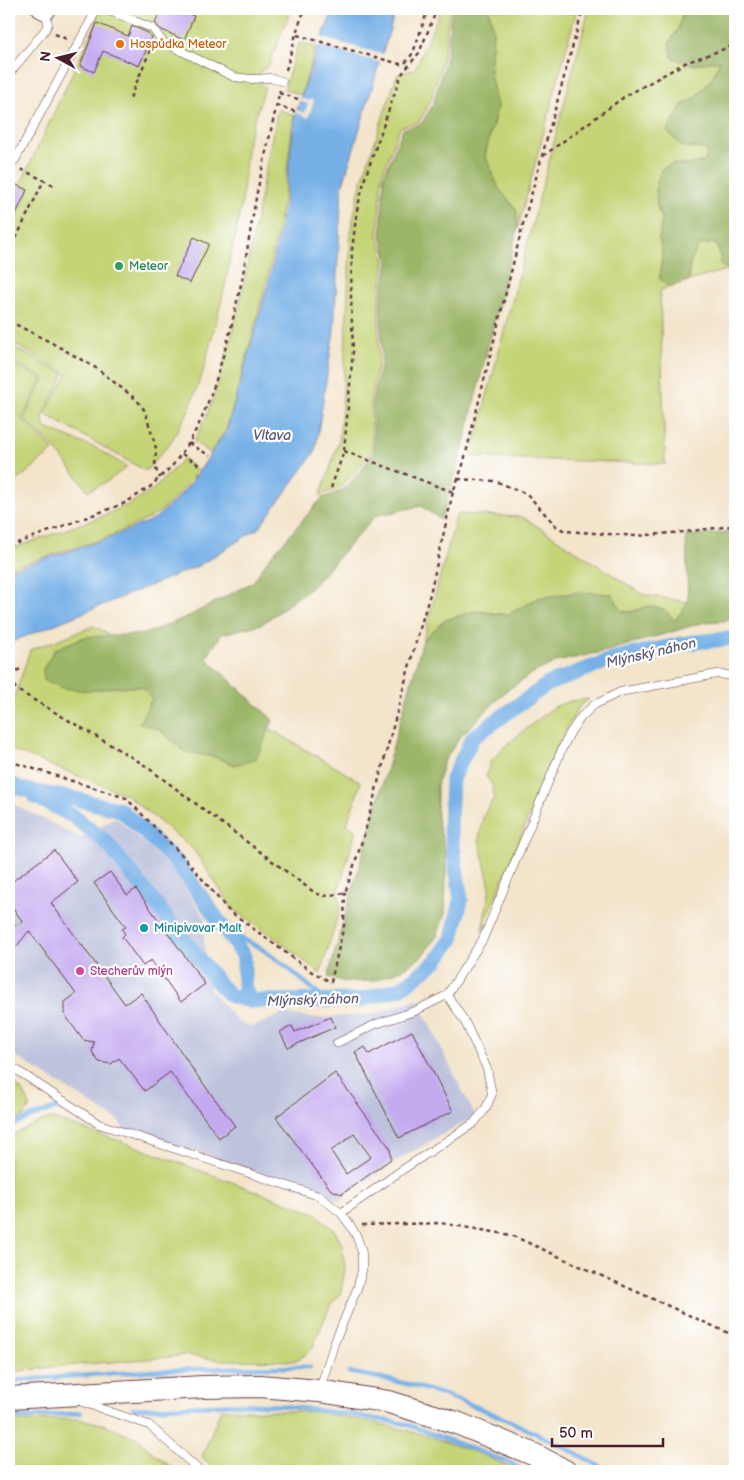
<svg xmlns="http://www.w3.org/2000/svg" width="744" height="1480" viewBox="0 0 744 1480" font-family="'Balsamiq Sans',sans-serif">
	<rect width="100%" height="100%" fill="#fff"/>
	<filter id="ink" filterUnits="userSpaceOnUse"><feTurbulence type="fractalNoise" baseFrequency=".02" numOctaves="2"/><feDisplacementMap in="SourceGraphic" scale="10" xChannelSelector="R" yChannelSelector="G"/><feConvolveMatrix kernelMatrix="1 2 1 2 8 2 1 2 1" color-interpolation-filters="sRGB"/></filter>
	<filter id="wash" filterUnits="userSpaceOnUse"><feTurbulence type="fractalNoise" baseFrequency=".0096" numOctaves="4" result="noise"/><feDisplacementMap in="SourceGraphic" scale="20" xChannelSelector="R" yChannelSelector="G"/><feGaussianBlur stdDeviation="1.12" result="paint"/><feColorMatrix in="noise" values="0 0 0 0 0 0 0 0 0 0 0 0 0 0 0 0 0 1.4 0 .05"/><feComposite in="paint" operator="in"/></filter>
	<g filter="url(#wash)">
		<rect width="100%" height="100%" fill="#f3e4ca"/>
		<!-- industrial -->
		<path fill="#bec3dd" d="M9,802L81,838L115,817L172,869L205,918L204,941L210,990L238,1022L253,1027L282,1014L318,1018L373,1014L417,999L475,1116L392,1163L339,1201L224,1160L124,1130L119,1121L9,1052Z"/>
		<!-- green -->
		<g fill="#c4d477" stroke="#877a51">
			<path d="M97,9H291L269,65L260,72V84L265,87L248,140L242,202L222,299L202,375L188,412L170,443L146,471L45,414L67,374L9,341V232L29,190L20,185L96,23Z"/>
			<path d="M441,9H450L443,58L430,103L419,122L400,127L382,175L378,235L385,261L379,302V359L371,398L372,450L355,473L338,489L320,495L327,477L339,440L343,393L351,229L361,183L397,75L415,69Z"/>
			<path d="M489,9H577L518,227L516,209L499,189L485,155L497,107L490,74L493,30Z"/>
			<path d="M589,9H686L683,13L678,29L669,44L694,65L720,59L713,77L694,99L682,105L681,146L707,149L706,161L686,165L671,164L657,206L662,220L659,239L662,253L660,279L668,287L660,291L665,464L471,457Z"/>
			<path d="M302,43L316,47L301,95L284,89L298,45Z"/>
			<path d="M278,109L294,115L283,201L268,276L235,400L226,429L210,453L194,442C212,408 222,371 232,334C251,260 261,184 278,109Z"/>
			<path d="M715,243L720,254L721,265L729,269L689,281C688,267 691,257 700,245Z"/>
			<path d="M9,345L64,374L43,415L44,427L74,440L96,448L127,467L108,481L88,491L54,447L24,419L44,378L9,360Z"/>
			<path d="M9,362L42,379L22,419L54,450L9,487Z"/>
			<path d="M183,459L198,470L187,485L167,506L152,517L106,538L9,568V550L100,517L128,505L154,489Z"/>
			<path d="M457,514L523,517L644,595L688,602L675,621L648,606L631,612L622,611L612,594L538,598L507,615L476,611L445,620L423,640Z"/>
			<path d="M94,626L361,782L347,824L356,831L339,888L340,909L320,974L282,943L233,909L193,849L127,795L9,749V713L30,650Z"/>
			<path d="M589,699L578,708L560,741L482,931L490,887L479,840L483,817L494,797L492,784L486,776L491,761L507,744L554,707L570,701Z"/>
			<path d="M9,1079C19,1087 38,1104 24,1116C20,1119 13,1122 9,1124Z"/>
			<path d="M53,1119L126,1143L315,1213L335,1231L342,1245L345,1268L343,1281L340,1294L329,1308L312,1349C306,1355 301,1358 293,1361C269,1360 245,1361 222,1360C203,1359 190,1352 171,1357L62,1366L9,1372V1136L42,1121Z"/>
			<path d="M221,1409L318,1412L381,1424L425,1435L483,1455L518,1471H217L202,1457Z"/>
			<path d="M66,1419L84,1420L106,1425L141,1440V1443L176,1471H9V1422Z"/>
		</g>
		<!-- forest -->
		<g fill="#9bb668" stroke="#726a4a">
			<path d="M452,9H489L493,30L490,74L497,107L485,155L499,189L516,209L518,227L459,463L441,520L421,506L375,516L312,587L262,624L222,634L206,658L273,720L256,759L235,765L215,757L185,752L160,730L139,723L152,699L143,687H116L89,691L63,688L44,680L43,669L55,649L85,637L145,634L189,616L253,582L267,561L322,498L341,491L358,475L374,452L373,398L382,360L381,302L388,261L381,235L384,176L403,129L421,124L433,105L446,58Z"/>
			<path d="M686,9H735V268L729,269L721,265L720,254L715,243L700,245C691,257 688,267 689,281L668,287L660,279L662,253L659,239L662,220L657,206L656,186L661,170L671,164L686,165L706,161L707,150L681,146L667,131L682,105L694,99L713,77L720,60L694,65L673,58L669,44L678,29L683,13Z"/>
			<path d="M731,532V573L735,574V620L705,622L610,650L556,662L533,673L506,691L460,737L444,761L437,785V818L446,855V876L445,914L437,936L422,956L402,970L373,981L345,982L328,977L423,640L445,620L476,611L507,615L538,598L579,592L612,594L622,611L631,612L648,606L664,609L675,621L688,602L686,536Z"/>
		</g>
		<!-- water -->
		<path fill="#76b0e7" stroke="#606889" d="M334,9H396L342,187L334,330L315,452L259,528L198,566L9,643V570L107,539L154,519L174,502L191,483L227,430L270,277L284,207L295,115L318,47Z"/>
		<!-- pier -->
		<g fill="#f3e4ca">
			<path d="M319,37L385,55L382,63L316,45Z"/>
			<path d="M300,98L309,101L310,99L314,101L308,118L295,112L296,110L305,113L308,104L299,100Z"/>
		</g>
		<g fill="none" stroke-linecap="round" stroke-linejoin="round">
			<!-- stream -->
			<g stroke="#76b0e7" stroke-width="4.5">
				<path d="M225,930L259,947L283,964L326,1000"/>
				<path d="M9,1127L31,1117L60,1107"/>
				<path d="M349,1372C362,1375 377,1377 390,1380C468,1397 540,1434 609,1471"/>
				<path d="M9,1381C109,1373 209,1366 310,1367"/>
				<path d="M133,1409L187,1406L241,1404L284,1406L347,1414L406,1424L510,1463L525,1471"/>
				<path d="M9,1419L80,1413"/>
			</g>
			<!-- canal -->
			<g stroke="#76b0e7" stroke-width="15">
				<path d="M9,783L22,789L76,799L121,810L177,863L244,956V985L250,1001L360,1000L402,988L436,961L452,939L461,900L450,826L452,779L473,737L548,684L615,658L686,643L735,638"/>
				<path d="M34,796L73,816L106,842L220,985L231,996L250,1001"/>
			</g>
		</g>
		<g id="blocks">
			<!-- building -->
			<g fill="#c4abf0" fill-rule="evenodd">
				<path d="M161,9H176L194,16L184,40L160,29L155,23Z"/>
				<path d="M97,23L128,36L132,26L148,33L152,37L139,66L103,51L94,72L80,66Z"/>
				<path d="M9,181L27,190L9,229Z"/>
				<path d="M194,237L209,244L190,283L175,276Z"/>
				<path d="M54,850L78,882L51,903L125,1004L141,993L196,1074L235,1126L219,1138L170,1072L145,1091L119,1058L111,1064L99,1062L92,1052L94,1042L83,1040L65,1015V1002L76,994L29,931L15,948L9,939V928L23,922L9,903V884Z"/>
				<path d="M110,872L127,895L136,889L205,984L181,1002L151,960L143,966L122,937L125,934L122,929L126,927L94,883Z"/>
				<path d="M331,1017L335,1027L288,1048L280,1032L292,1026L295,1032Z"/>
				<path d="M412,1031L453,1111L399,1138L355,1052L365,1047L369,1054Z"/>
				<path d="M335,1073L390,1148L391,1159L342,1194L331,1190L276,1117ZM354,1134L371,1157L346,1174L331,1151Z"/>
			</g>
		</g>
	</g>
	<g filter="url(#ink)">
		<use href="#blocks" fill-opacity="0" stroke="#633d43" stroke-width="1"/>
		<g fill="none" stroke-linecap="round" stroke-linejoin="round">
			<defs>
				<g id="service">
					<path d="M105,9L152,28L163,42L234,77L251,79L270,78L282,81"/>
					<path d="M9,74L45,30L48,24L46,12"/>
					<path d="M9,157L15,160L97,9"/>
					<path d="M337,1043L376,1024L415,1011L447,995L483,939L562,749L570,733L581,717L594,705L620,692L717,674L735,676"/>
					<path d="M9,1065L99,1124L319,1196L341,1213L350,1225L357,1237L362,1253V1271L357,1289L334,1344L320,1389"/>
					<path d="M341,1213L402,1170L474,1123L486,1108L492,1094L487,1069L465,1022L447,995"/>
					<path d="M82,1402L149,1425L200,1471"/>
				</g>
				<path id="minor" d="M40,9L46,12L48,9"/>
				<path id="secondary" d="M9,1398L203,1387L260,1386L319,1391L389,1402L457,1423L535,1455L565,1471"/>
			</defs>
			<!-- service casing -->
			<use href="#service" stroke="#633d43" stroke-width="9"/>
			<!-- minor casing -->
			<use href="#minor" stroke="#633d43" stroke-width="18"/>
			<!-- secondary casing -->
			<use href="#secondary" stroke="#633d43" stroke-width="24"/>
			<!-- path -->
			<g stroke="#633d43" stroke-width="2.5" stroke-dasharray="4 4" stroke-linecap="butt">
				<path d="M55,34L69,40"/>
				<path d="M297,35L400,64L406,62L413,53L428,9"/>
				<path d="M286,70L298,27L305,9"/>
				<path d="M279,93L301,100"/>
				<path d="M130,98L152,46"/>
				<path d="M276,105L296,112"/>
				<path d="M543,156L624,97L685,63L735,45"/>
				<path d="M21,169L55,186"/>
				<path d="M9,253L44,180"/>
				<path d="M9,321L52,343L96,368L137,400L145,411L156,448L155,467L160,478"/>
				<path d="M189,443L210,456"/>
				<path d="M344,451L453,492"/>
				<path d="M182,454L202,467"/>
				<path d="M458,479L495,481L527,494L556,526L565,531L637,536L683,532L732,526L735,523"/>
				<path d="M331,488L344,451L353,351L351,297L352,250L357,210L365,178L401,75L419,53L437,9"/>
				<path d="M9,546L125,503L150,487L173,465L189,443L202,418L215,383L229,336L242,280L257,192L280,90"/>
				<path d="M9,674L23,668"/>
				<path d="M9,679L17,690L143,764L315,893L324,896L345,893L364,835L415,645L430,594L453,492L463,465L522,228L583,9"/>
				<path d="M9,761L126,798L183,856L228,910L312,972L331,982L344,925L345,893"/>
				<path d="M362,1225L441,1223L511,1235L735,1336"/>
				<path d="M273,1471L277,1468L286,1471"/>
			</g>
			<!-- service -->
			<use href="#service" stroke="#fff" stroke-width="8"/>
			<!-- minor -->
			<use href="#minor" stroke="#fff" stroke-width="16"/>
			<!-- secondary -->
			<use href="#secondary" stroke="#fff" stroke-width="22"/>
		</g>
	</g>
	<!-- markers -->
	<circle fill="#e8710a" stroke="#fff" stroke-width="2" cx="120" cy="44" r="5"/>
	<circle fill="#2e9e5b" stroke="#fff" stroke-width="2" cx="119" cy="266" r="5"/>
	<circle fill="#0f9aa8" stroke="#fff" stroke-width="2" cx="144" cy="928" r="5"/>
	<circle fill="#d1479c" stroke="#fff" stroke-width="2" cx="80" cy="971" r="5"/>
	<g text-anchor="middle" dominant-baseline="central" stroke-width="4.5" stroke-linejoin="round" paint-order="stroke">
		<!-- food labels -->
		<g font-size="12" fill="#c56008" stroke="#fff" text-anchor="start">
			<text x="130" y="44">Hospůdka Meteor</text>
		</g>
		<!-- leisure labels -->
		<g font-size="12" fill="#27864d" stroke="#fff" text-anchor="start">
			<text x="129" y="266">Meteor</text>
		</g>
		<!-- culture labels -->
		<g font-size="12" fill="#0d838f" stroke="#fff" text-anchor="start">
			<text x="154" y="928">Minipivovar Malt</text>
		</g>
		<!-- hotel labels -->
		<g font-size="12" fill="#b23c85" stroke="#fff" text-anchor="start">
			<text x="90" y="971">Stecherův mlýn</text>
		</g>
		<!-- water labels -->
		<g font-size="14" font-style="italic" fill="#5c5976" stroke="#fff">
			<text x="272" y="435">Vltava</text>
			<text transform="translate(651 653) rotate(-13)">Mlýnský náhon</text>
			<text transform="translate(313 1000) rotate(-2)">Mlýnský náhon</text>
		</g>
	</g>
	<!-- margin -->
	<rect width="744" height="1480" fill="none" stroke="#fff" stroke-width="30"/>
	<!-- north arrow -->
	<g transform="translate(58 58) rotate(277)" stroke="#ffffff" stroke-width="4" paint-order="stroke">
	<path d="M0-4L9 19L0 12L-9 19Z" fill="#4a1f2b"/>
	<text y="-8" font-size="14" font-weight="bold" text-anchor="middle" fill="#4a1f2b">N</text>
	</g>
	<!-- scale -->
	<path d="M552 1438v8h111v-8" fill="none" stroke="#4a1f2b" stroke-width="2.5"/>
	<text x="559" y="1438" font-size="15" fill="#4a1f2b" stroke="#ffffff" stroke-width="4" paint-order="stroke">50 m</text>
</svg>
